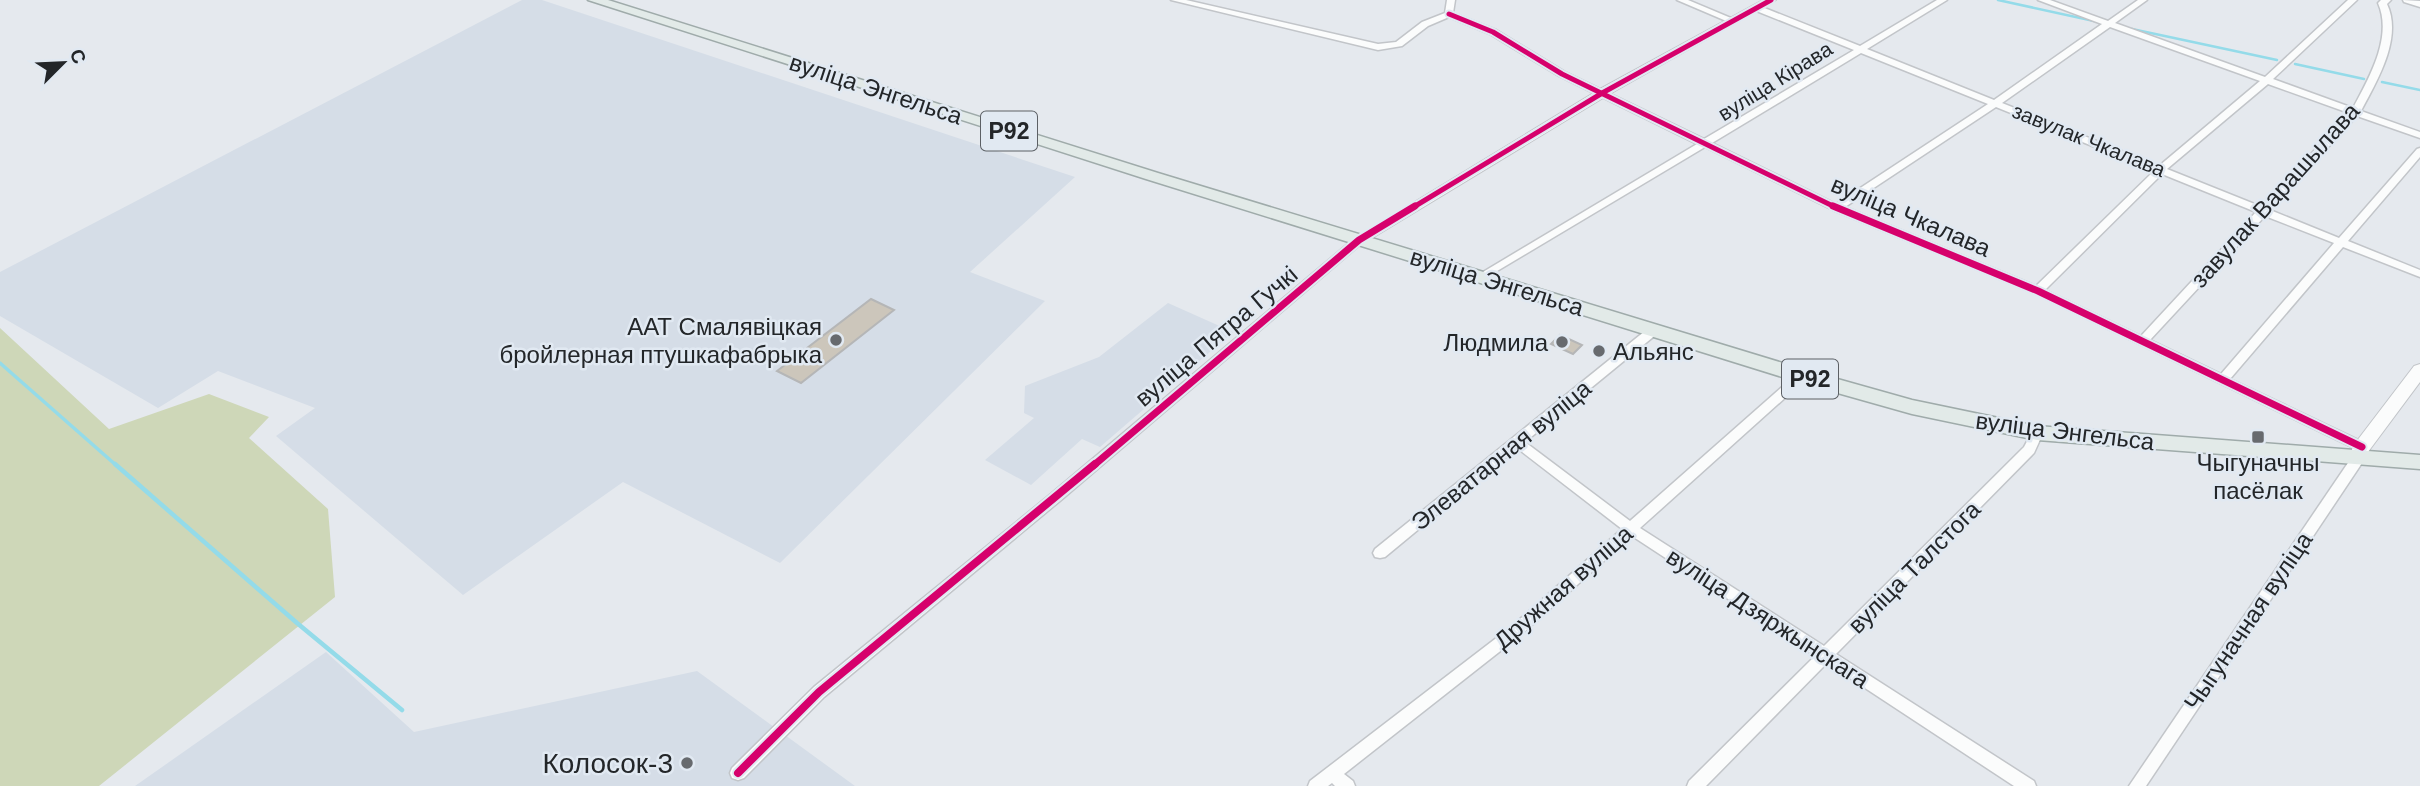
<svg xmlns="http://www.w3.org/2000/svg" width="2420" height="786" viewBox="0 0 2420 786" font-family="Arial,sans-serif">
	<rect width="100%" height="100%" fill="#e5e9ee"/>
	<!-- built -->
	<g fill="#d5dde7">
		<path d="M522,0H542L1075,177L970,272L1045,301L780,563L623,482L463,595L276,436L315,408L218,371L158,408L0,316V272Z"/>
		<path d="M1168,303L1233,332L1100,447L1082,439L1031,485L985,460L1034,418L1024,413L1025,386L1099,357Z"/>
		<path d="M326,652L414,732L697,671L855,786H135Z"/>
	</g>
	<!-- green -->
	<path fill="#ced7b8" d="M0,328L109,429L209,394L269,417L249,438L328,509L335,597L99,786H0Z"/>
	<g fill="none" stroke-linecap="round" stroke-linejoin="round">
		<!-- stream-far2 -->
		<g stroke="#94dbe9" stroke-width="2.5">
			<path d="M1998,0L2094,21"/>
			<path d="M2132,29L2277,60"/>
			<path d="M2295,64L2364,79"/>
			<path d="M2382,82L2420,90"/>
		</g>
		<!-- stream-far1 -->
		<path stroke="#94dbe9" stroke-width="3.5" d="M0,363L117,466"/>
		<!-- stream -->
		<path stroke="#94dbe9" stroke-width="4.5" d="M115,464L297,623L402,710"/>
	</g>
	<!-- building -->
	<g fill="#ccc6bb" stroke="#b5b6b7" stroke-width="2">
		<path d="M871,299L894,310L801,383L777,371Z"/>
		<path d="M1560,335L1582,345L1573,354L1551,344Z"/>
	</g>
	<g fill="none" stroke-linecap="round" stroke-linejoin="round">
		<defs>
			<g id="minor">
				<path d="M1171,0H1186L1378,44L1396,42L1422,22L1445,13L1447,0H1455L1453,13L1496,30L1565,72L1704,139L1854,50L1754,10V6L1757,5L1860,46L1937,0H1947L1867,49L1994,100L2102,24L2038,0H2050L2108,21L2138,0H2147L2115,23L2265,77L2348,0H2357L2273,79L2353,108C2369,78 2393,37 2378,3L2381,0H2391L2387,4C2403,38 2377,81 2361,111L2420,132V138L2357,116L2270,210L2339,238L2417,149L2420,148V157L2348,241L2420,270V277L2343,247L2230,379L2367,444L2368,447L2367,450L2362,452L2034,293L1833,210L1705,147L1482,280L1478,279L1476,277L1478,275L1697,144L1559,76L1490,34L1449,17L1428,26L1402,46L1378,50ZM2110,27L2260,81L2159,166L2002,103ZM1861,53L1988,104L1836,204L1712,143ZM2268,84L2349,113L2262,207L2167,169ZM1996,107L2154,171L2036,286L1845,207ZM2162,174L2256,212L2141,336L2045,290ZM2265,216L2334,243L2221,374L2150,340Z"/>
				<path d="M1677,0H1688L1738,21L1731,23Z"/>
				<path d="M2403,0L2420,1V7L2404,2Z"/>
				<path d="M1359,237L1363,238L1364,240L1363,242L1061,500L824,697L744,778L738,780L732,778L730,773L732,768L814,687L1051,494L1355,238Z"/>
				<path d="M1654,326L1660,330L1658,333L1525,442L1630,521L1798,373H1806L1808,376L1806,379L1640,528L1824,646L2024,447L2033,430H2041L2043,433L2034,453L1836,654L2034,781L2036,786H2014L1827,663L1706,786H1687L1689,781L1815,656L1632,536L1522,634L1344,774L1353,781L1355,786H1335L1332,783L1328,786H1308L1310,781L1512,626L1622,529L1517,448L1385,557L1380,558L1375,557L1373,553L1375,549L1650,327Z"/>
				<path d="M2359,452L2364,454L2365,457L2364,460L2146,786H2129L2354,454Z"/>
			</g>
			<path id="tertiary" d="M1763,0H1776L1608,95L1364,243H1354L1352,240L1600,89Z"/>
			<path id="secondary" d="M2420,364V382L2368,452L2366,462H2352L2350,457L2353,446L2414,366Z"/>
			<path id="primary" d="M588,0H608L1158,173L1809,371L1912,400L2037,426L2420,455V469L2037,440L1912,414L1795,381L1146,179Z"/>
		</defs>
		<!-- minor casing -->
		<use href="#minor" stroke="#c2c5c9" stroke-width="3"/>
		<!-- tertiary casing -->
		<use href="#tertiary" stroke="#c2c5c9" stroke-width="2"/>
		<!-- secondary casing -->
		<use href="#secondary" stroke="#c2c5c9" stroke-width="2"/>
		<!-- primary casing -->
		<use href="#primary" stroke="#9fabaa" stroke-width="3"/>
		<!-- minor -->
		<use href="#minor" fill="#fbfcfc" fill-rule="evenodd"/>
		<!-- tertiary -->
		<use href="#tertiary" fill="#fbfcfc" fill-rule="evenodd"/>
		<!-- secondary -->
		<use href="#secondary" fill="#fbfcfc" fill-rule="evenodd"/>
		<!-- primary -->
		<use href="#primary" fill="#e2eae8" fill-rule="evenodd"/>
		<defs>
			<g id="cycleway-far2">
				<path d="M1449,14L1493,32L1562,74L1837,208"/>
				<path d="M1412,208L1604,92L1771,0"/>
			</g>
			<g id="cycleway-far1">
				<path d="M1833,206L2038,291L2362,447"/>
				<path d="M1093,466L1359,240L1415,206"/>
			</g>
			<path id="cycleway" d="M738,773L819,692L1095,464"/>
		</defs>
		<!-- cycleway-far2 casing -->
		<use href="#cycleway-far2" stroke="#e1e9f2" stroke-width="9"/>
		<!-- cycleway-far1 casing -->
		<use href="#cycleway-far1" stroke="#e1e9f2" stroke-width="11"/>
		<!-- cycleway casing -->
		<use href="#cycleway" stroke="#e1e9f2" stroke-width="12"/>
		<!-- cycleway-far2 -->
		<use href="#cycleway-far2" stroke="#d6006c" stroke-width="5"/>
		<!-- cycleway-far1 -->
		<use href="#cycleway-far1" stroke="#d6006c" stroke-width="7"/>
		<!-- cycleway -->
		<use href="#cycleway" stroke="#d6006c" stroke-width="8"/>
	</g>
	<!-- markers -->
	<g fill="#676a6e" stroke="#e1e9f2" stroke-width="2.5">
		<circle cx="836" cy="340" r="7"/>
		<circle cx="1562" cy="342" r="7"/>
		<circle cx="1599" cy="351" r="7"/>
		<rect x="2251" y="430" width="14" height="14" rx="3.5"/>
		<circle cx="687" cy="763" r="7"/>
	</g>
	<g text-anchor="middle" dominant-baseline="central" stroke-width="5" stroke-linejoin="round" paint-order="stroke">
		<!-- far-street labels -->
		<g font-size="21" fill="#232629" stroke="#e1e9f2">
			<text transform="translate(1775 81) rotate(-32)">вуліца Кірава</text>
			<text transform="translate(2089 140) rotate(22)">завулак Чкалава</text>
		</g>
		<!-- shield labels -->
		<g fill="#e1e9f2" stroke="#5c6065" stroke-width="2">
			<rect x="981" y="111.5" width="56" height="39" rx="5"/>
			<rect x="1782" y="359.5" width="56" height="39" rx="5"/>
		</g>
		<g font-size="23" font-weight="bold" fill="#232629">
			<text x="1009" y="131">Р92</text>
			<text x="1810" y="379">Р92</text>
		</g>
		<!-- street labels -->
		<g font-size="24" fill="#232629" stroke="#e1e9f2">
			<text transform="translate(876 89) rotate(18)">вуліца Энгельса</text>
			<text transform="translate(2275 195) rotate(-48)">завулак Варашылава</text>
			<text transform="translate(1911 216) rotate(23)">вуліца Чкалава</text>
			<text transform="translate(1497 282) rotate(17)">вуліца Энгельса</text>
			<text transform="translate(1216 336) rotate(-40)">вуліца Пятра Гучкі</text>
			<text transform="translate(2065 431) rotate(7)">вуліца Энгельса</text>
			<text transform="translate(1501 455) rotate(-39)">Элеватарная вуліца</text>
			<text transform="translate(1914 567) rotate(-45)">вуліца Талстога</text>
			<text transform="translate(1563 587) rotate(-41)">Дружная вуліца</text>
			<text transform="translate(1768 618) rotate(33)">вуліца Дзяржынскага</text>
			<text transform="translate(2248 621) rotate(-56)">Чыгуначная вуліца</text>
		</g>
		<!-- poi labels -->
		<g font-size="24" fill="#232629" stroke="#e1e9f2" text-anchor="end">
			<text x="822" y="326">ААТ Смалявіцкая<tspan x="822" dy="28">бройлерная птушкафабрыка</tspan></text>
			<text x="1548" y="342">Людмила</text>
			<text x="1613" y="351" text-anchor="start">Альянс</text>
			<text x="2258" y="462" text-anchor="middle">Чыгуначны<tspan x="2258" dy="28">пасёлак</tspan></text>
		</g>
		<!-- near-poi labels -->
		<g font-size="28" fill="#232629" stroke="#e1e9f2" text-anchor="end">
			<text x="673" y="763">Колосок-3</text>
		</g>
	</g>
	<!-- north arrow -->
	<g transform="translate(63 63) rotate(66)" stroke="#e1e9f2" stroke-width="5" paint-order="stroke">
	<path d="M0-5L12 26L0 18L-12 26Z" fill="#232629"/>
	<text y="-10" font-size="19" font-weight="bold" text-anchor="middle" fill="#232629">С</text>
	</g>
</svg>
